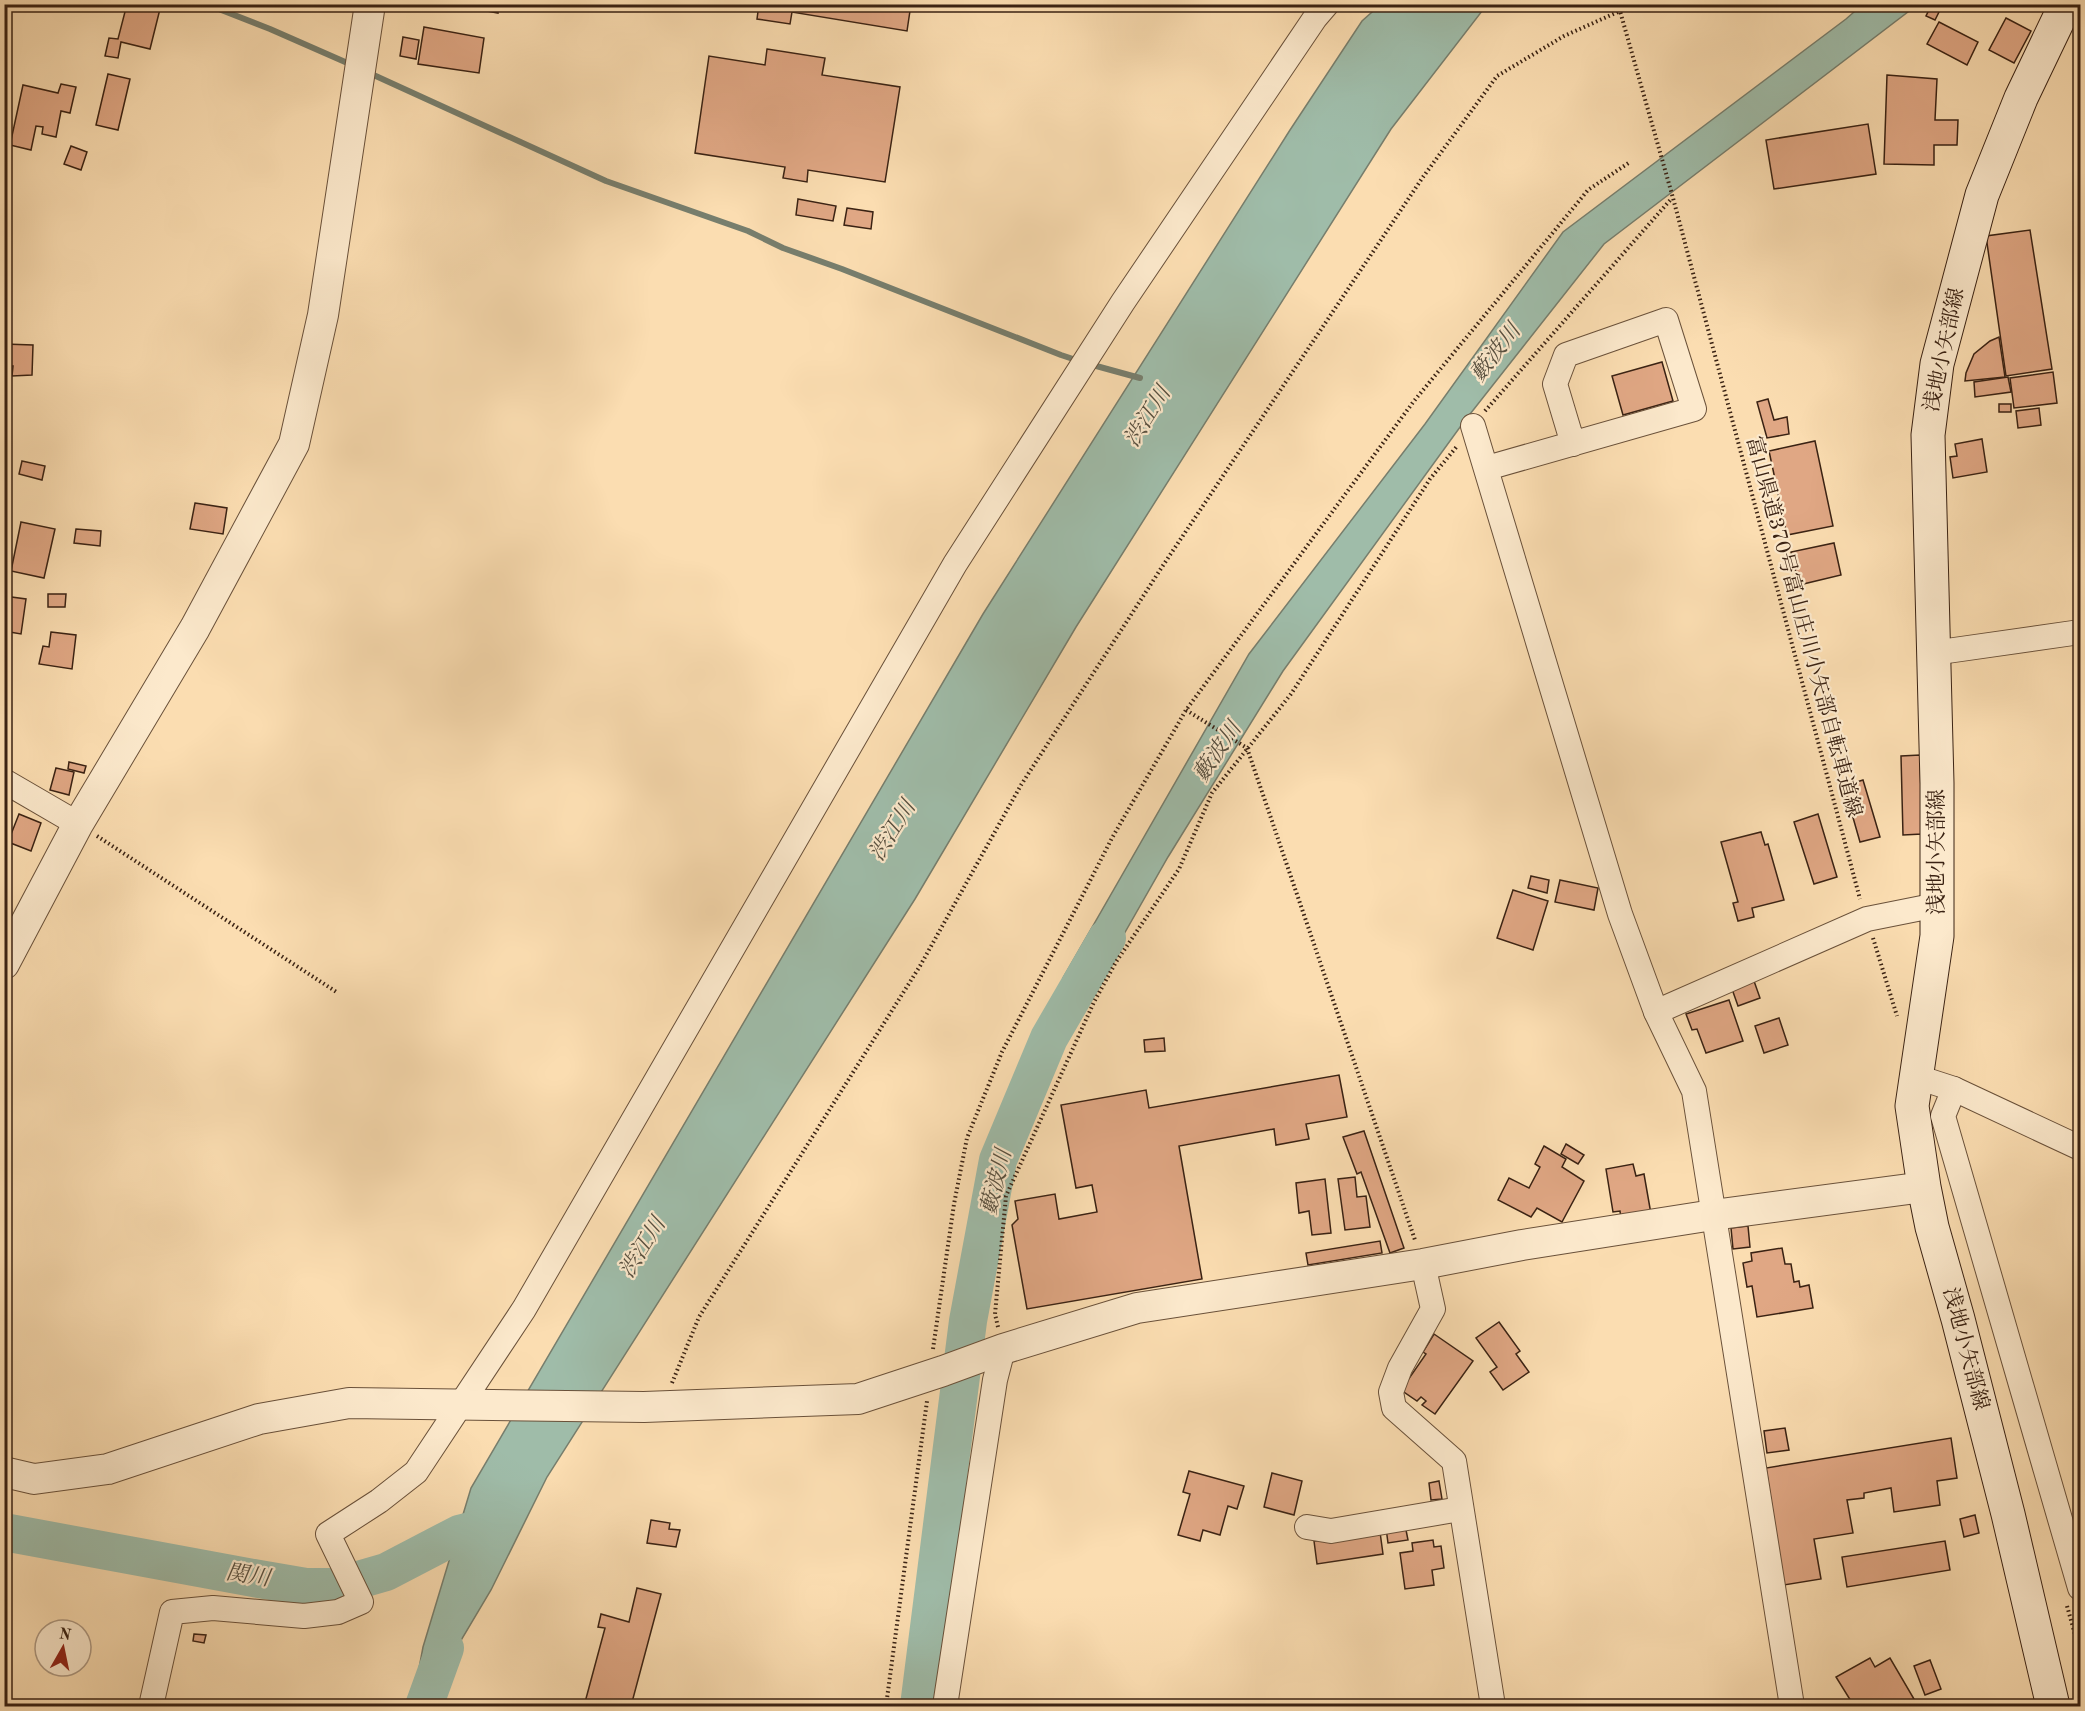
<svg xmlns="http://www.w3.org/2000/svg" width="2085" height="1711" viewBox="0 0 2085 1711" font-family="'Old Standard TT','Noto Serif JP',serif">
	<rect width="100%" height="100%" fill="#fbddb1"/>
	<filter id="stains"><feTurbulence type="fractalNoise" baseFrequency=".00333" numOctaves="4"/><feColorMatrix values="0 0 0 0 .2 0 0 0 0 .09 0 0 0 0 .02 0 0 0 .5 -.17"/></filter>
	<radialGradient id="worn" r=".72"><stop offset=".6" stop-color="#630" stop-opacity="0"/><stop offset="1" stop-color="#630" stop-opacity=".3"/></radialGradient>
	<!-- water -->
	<g fill="#9fbca9" stroke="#777e6d" stroke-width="1.5">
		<path d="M1380,5H1494L1482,11L1391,129L1076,627L915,899L547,1477L491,1590L422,1706H412L423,1647L471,1488L983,614L1290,130L1362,21Z"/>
		<path d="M1862,5H1917L1604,244L1463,423L1283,671L1168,857L1095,985L1063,978L1249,654L1425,424L1563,232L1846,19Z"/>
	</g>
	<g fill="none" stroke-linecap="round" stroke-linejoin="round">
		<!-- stream -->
		<g stroke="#777e6d" stroke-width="6">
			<path d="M206,4L270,29L352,65"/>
			<path d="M367,72L606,181L748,231L783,248L842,269L1061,355L1079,361"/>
			<path d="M1089,364L1140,378"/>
		</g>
		<!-- river -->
		<g stroke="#9fbca9" stroke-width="38">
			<path d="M4,1532L259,1579L306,1587H334L386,1572L459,1534L483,1528"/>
			<path d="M424,1706L445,1648"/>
			<path d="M919,1706L968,1321L998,1160L1049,1038L1107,938"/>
		</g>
	</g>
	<!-- building -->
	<g fill="#e0a784" stroke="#3a2213" stroke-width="1.5">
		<path d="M127,4L161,5L150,49L121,42L118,58L105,56L109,38L118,39Z"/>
		<path d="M477,4H499L498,13L476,9Z"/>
		<path d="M759,4H911L907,31L792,12L790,24L757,19Z"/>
		<path d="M1932,4H1943L1935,20L1926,16Z"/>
		<path d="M2006,18L2031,31L2014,63L1989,50Z"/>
		<path d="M1939,22L1978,42L1967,65L1927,44Z"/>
		<path d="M424,27L484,38L479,73L418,64Z"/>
		<path d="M403,37L419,40L416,59L400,56Z"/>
		<path d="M767,49L825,58L822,75L900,87L885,182L808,170L807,182L783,178L785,167L695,153L709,56L765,65Z"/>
		<path d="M108,74L130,79L118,130L96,125Z"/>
		<path d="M1887,75L1937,79L1935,120H1958L1957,145H1934V165L1884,164Z"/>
		<path d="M61,84L76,87L70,113L61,111L56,137L42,134L43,127L36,126L31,150L10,145L23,85L58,93Z"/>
		<path d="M1868,124L1876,174L1774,189L1766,140Z"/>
		<path d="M71,146L87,152L81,170L64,164Z"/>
		<path d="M798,199L836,206L833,221L796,215Z"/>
		<path d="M847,208L873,212L871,229L844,225Z"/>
		<path d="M2030,230L2052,369L2006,376L1986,236Z"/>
		<path d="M1999,337L2005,377L1965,381L1966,373L1974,354L1990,341Z"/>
		<path d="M4,344L33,345L32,375L12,376L13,366H4Z"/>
		<path d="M1662,362L1673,401L1623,415L1612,376Z"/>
		<path d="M2053,372L2057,403L2014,408L2010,378Z"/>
		<path d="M2008,377L2011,392L1975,397L1974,382Z"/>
		<path d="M1768,399L1774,420L1787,417L1789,434L1767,438L1757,402Z"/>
		<rect x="1999" y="404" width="12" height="8"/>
		<path d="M2039,408L2041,425L2018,428L2016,411Z"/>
		<path d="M1982,439L1987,472L1953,478L1950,457L1957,456L1955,444Z"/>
		<path d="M1815,441L1833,526L1787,535L1769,451Z"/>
		<path d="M22,461L45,466L42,480L19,474Z"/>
		<path d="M195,503L227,508L223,534L190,529Z"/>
		<path d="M21,522L55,529L44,578L11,571Z"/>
		<path d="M76,529L101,531L100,546L74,543Z"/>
		<path d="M1834,543L1841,575L1799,585L1791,552Z"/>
		<path d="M48,594H66L65,607H48Z"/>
		<path d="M4,596L26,599L21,634L4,631Z"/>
		<path d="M51,632L76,635L72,669L39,664L43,646L49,647Z"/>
		<path d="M1920,755L1922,834L1903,835L1901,756Z"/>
		<path d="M69,762L86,766L84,773L68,769Z"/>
		<path d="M56,768L74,772L69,795L50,790Z"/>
		<path d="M1863,780L1880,837L1860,842L1844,786Z"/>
		<path d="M19,814L41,823L31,851L8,842Z"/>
		<path d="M1818,814L1837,877L1814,884L1794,822Z"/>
		<path d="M1761,832L1765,845L1768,844L1784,900L1752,908L1754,917L1738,921L1733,903L1738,902L1721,842Z"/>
		<path d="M1531,876L1549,880L1547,893L1528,888Z"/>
		<path d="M1560,880L1598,888L1594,910L1555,902Z"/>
		<path d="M1513,890L1548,901L1533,950L1497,938Z"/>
		<path d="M1754,981L1760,998L1738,1006L1732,989Z"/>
		<path d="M1729,1000L1743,1041L1706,1053L1697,1029L1692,1030L1686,1014Z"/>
		<path d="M1779,1018L1788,1045L1764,1053L1755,1026Z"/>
		<path d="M1164,1038L1165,1051L1145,1052L1144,1040Z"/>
		<path d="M1339,1075L1347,1117L1306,1124L1309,1139L1276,1145L1274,1129L1179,1146L1202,1279L1027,1309L1012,1225L1018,1219L1015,1201L1055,1194L1059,1219L1097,1212L1092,1185L1076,1188L1061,1105L1146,1090L1149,1108Z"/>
		<path d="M1364,1131L1404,1248L1390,1253L1361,1172L1357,1174L1343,1137Z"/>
		<path d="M1566,1144L1584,1155L1578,1164L1561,1154Z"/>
		<path d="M1544,1146L1566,1159L1562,1167L1584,1181L1562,1222L1537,1208L1531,1217L1498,1200L1509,1178L1529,1188L1540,1167L1535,1164Z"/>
		<path d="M1633,1164L1636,1176L1644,1174L1651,1214L1621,1219L1620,1211L1613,1212L1606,1169Z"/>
		<path d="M1355,1177L1357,1197L1366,1196L1370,1227L1345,1230L1338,1179Z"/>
		<path d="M1325,1179L1331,1233L1312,1235L1309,1211L1299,1213L1296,1183Z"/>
		<path d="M1748,1226L1750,1247L1733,1249L1731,1228Z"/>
		<path d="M1380,1241L1382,1253L1308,1265L1306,1253Z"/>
		<path d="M1782,1248L1785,1264H1791L1794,1282L1799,1281L1800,1287L1809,1285L1813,1308L1757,1317L1752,1286L1747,1287L1743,1263L1752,1261L1751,1253Z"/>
		<path d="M1499,1322L1520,1351L1516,1354L1529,1372L1503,1390L1490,1372L1497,1367L1476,1338Z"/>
		<path d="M1434,1334L1473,1361L1435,1414L1422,1405L1426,1401L1421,1397L1417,1401L1401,1390L1426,1354L1423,1352Z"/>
		<path d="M1785,1428L1789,1450L1767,1453L1764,1431Z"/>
		<path d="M1951,1438L1957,1478L1937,1481L1940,1505L1894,1512L1891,1488L1864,1493V1498L1847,1500L1853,1533L1814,1539L1821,1579L1784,1585L1766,1468Z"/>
		<path d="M1189,1471L1244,1486L1237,1509L1228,1506L1220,1535L1203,1530L1200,1541L1178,1535L1190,1494L1183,1492Z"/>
		<path d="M1272,1473L1302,1481L1294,1515L1264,1507Z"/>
		<path d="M1439,1481L1442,1499L1431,1500L1429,1483Z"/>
		<path d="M1975,1515L1979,1533L1964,1537L1960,1519Z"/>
		<path d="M651,1520L670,1523L669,1529L680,1530L676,1547L647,1543Z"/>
		<path d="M1405,1525L1408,1540L1388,1543L1386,1528Z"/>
		<path d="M1380,1532L1383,1554L1317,1564L1314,1541Z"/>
		<path d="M1433,1540L1434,1547L1441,1546L1444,1568L1432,1570L1434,1585L1405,1589L1400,1553L1413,1551L1412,1543Z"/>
		<path d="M1945,1541L1950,1570L1847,1587L1842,1557Z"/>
		<path d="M637,1588L661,1594L631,1706H584L605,1628L598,1627L601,1614L629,1622Z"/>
		<path d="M194,1634L206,1635L204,1643L193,1641Z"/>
		<path d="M1870,1658L1875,1667L1890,1658L1914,1699L1902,1706H1854L1836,1677Z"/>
		<path d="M1930,1660L1941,1689L1925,1695L1914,1666Z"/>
	</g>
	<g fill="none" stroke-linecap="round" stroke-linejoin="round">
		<defs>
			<g id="minor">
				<path d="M1473,426L1620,914L1656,1012L1694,1091L1792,1706"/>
				<path d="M1487,468L1694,409L1666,320L1566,355L1555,384L1573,444"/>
				<path d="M1933,653L2080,632"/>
				<path d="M4,781L78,824"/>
				<path d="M1656,1012L1867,919L1937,905"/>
				<path d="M1917,1077L1954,1089L2080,1148"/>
				<path d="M1954,1089L1943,1116L2080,1588"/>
				<path d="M1423,1264L1433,1309L1400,1368L1391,1392L1394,1408L1454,1461L1493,1706"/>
				<path d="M1307,1527L1331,1531L1460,1509"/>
				<path d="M151,1706L172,1612L213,1608L304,1616L338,1612L361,1602L328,1534L379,1501L416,1472L524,1309L955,564L1123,302L1315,18L1327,4"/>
				<path d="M945,1706L995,1380L1003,1349"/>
			</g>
			<g id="tertiary">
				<path d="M4,964L78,824L195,628L294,444L323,315L370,4"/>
				<path d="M4,1472L34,1479L108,1469L259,1419L349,1403L644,1407L858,1399L943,1371L1003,1349L1137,1308L1423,1264L1522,1245L1713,1215L1924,1187"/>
			</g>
			<path id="secondary" d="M2053,1706L2008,1514L1958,1319L1932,1227L1924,1187L1912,1106L1937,936V783L1928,435L1937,364L1982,195L2021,98L2066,4"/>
		</defs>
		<!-- minor casing -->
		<use href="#minor" stroke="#6a513a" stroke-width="26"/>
		<!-- tertiary casing -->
		<use href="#tertiary" stroke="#6a513a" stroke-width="32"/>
		<!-- secondary casing -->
		<use href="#secondary" stroke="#3a2213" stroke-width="35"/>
		<!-- path -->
		<g stroke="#3a2213" stroke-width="4" stroke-dasharray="1.5 3" stroke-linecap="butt">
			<path d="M1618,4L1673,198L1860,899"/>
			<path d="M1485,411L1672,198"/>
			<path d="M1186,710L1247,748L1415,1240"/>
			<path d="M97,836L338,993"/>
			<path d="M1873,938L1897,1016"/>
			<path d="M998,1327L995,1314L1006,1196L1094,1002L1116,962L1179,869L1212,793L1291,694L1430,479L1458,445"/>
			<path d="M933,1349L954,1204L967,1138L1002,1052L1112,838L1186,710L1414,401L1588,190L1630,162"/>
			<path d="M672,1383L699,1317L920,966L1021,785L1162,567L1423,177L1497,76L1564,36L1620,11L1641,4"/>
			<path d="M2067,1606L2080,1652"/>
			<path d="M886,1706L927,1401"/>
		</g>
		<!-- minor -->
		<use href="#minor" stroke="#fce9cc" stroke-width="24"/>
		<!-- tertiary -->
		<use href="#tertiary" stroke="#fce9cc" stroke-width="30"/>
		<!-- secondary -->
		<use href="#secondary" stroke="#fce9cc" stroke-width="33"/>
	</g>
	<g text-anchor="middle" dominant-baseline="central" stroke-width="4.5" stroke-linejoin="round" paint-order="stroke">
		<!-- street labels -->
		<g font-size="21" fill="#3a2213" stroke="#fce9cc">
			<text transform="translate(1945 350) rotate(-78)">浅地小矢部線</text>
			<text transform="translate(1803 627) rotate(75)">富山県道370号富山庄川小矢部自転車道線</text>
			<text transform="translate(1937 852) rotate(-90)">浅地小矢部線</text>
			<text transform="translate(1965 1349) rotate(75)">浅地小矢部線</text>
		</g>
		<!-- water labels -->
		<g font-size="22" font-style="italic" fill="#585040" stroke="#fce9cc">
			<text transform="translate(1496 353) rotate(-52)">藪波川</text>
			<text transform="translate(1148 417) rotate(-58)">渋江川</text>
			<text transform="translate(1218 752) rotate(-56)">藪波川</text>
			<text transform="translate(893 831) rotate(-58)">渋江川</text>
			<text transform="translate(997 1182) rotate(-76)">藪波川</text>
			<text transform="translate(643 1248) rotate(-58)">渋江川</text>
			<text transform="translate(248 1576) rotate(9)">関川</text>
		</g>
	</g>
	<!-- margin -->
	<rect width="2085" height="1711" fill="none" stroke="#fbddb1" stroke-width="24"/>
	<rect x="6" y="6" width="2073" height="1699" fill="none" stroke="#3a2213" stroke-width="3"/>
	<rect x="12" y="12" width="2061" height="1687" fill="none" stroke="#3a2213" stroke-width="1.5"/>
	<!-- north arrow -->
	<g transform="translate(63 1648) rotate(9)"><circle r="28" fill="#fce9cc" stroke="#ae9982" stroke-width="1.5"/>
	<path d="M0-4.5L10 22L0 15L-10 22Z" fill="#8f2418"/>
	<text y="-9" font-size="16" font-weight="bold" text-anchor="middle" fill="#3a2213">N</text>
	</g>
	<rect width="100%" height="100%" filter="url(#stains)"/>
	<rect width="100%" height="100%" fill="url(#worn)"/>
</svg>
